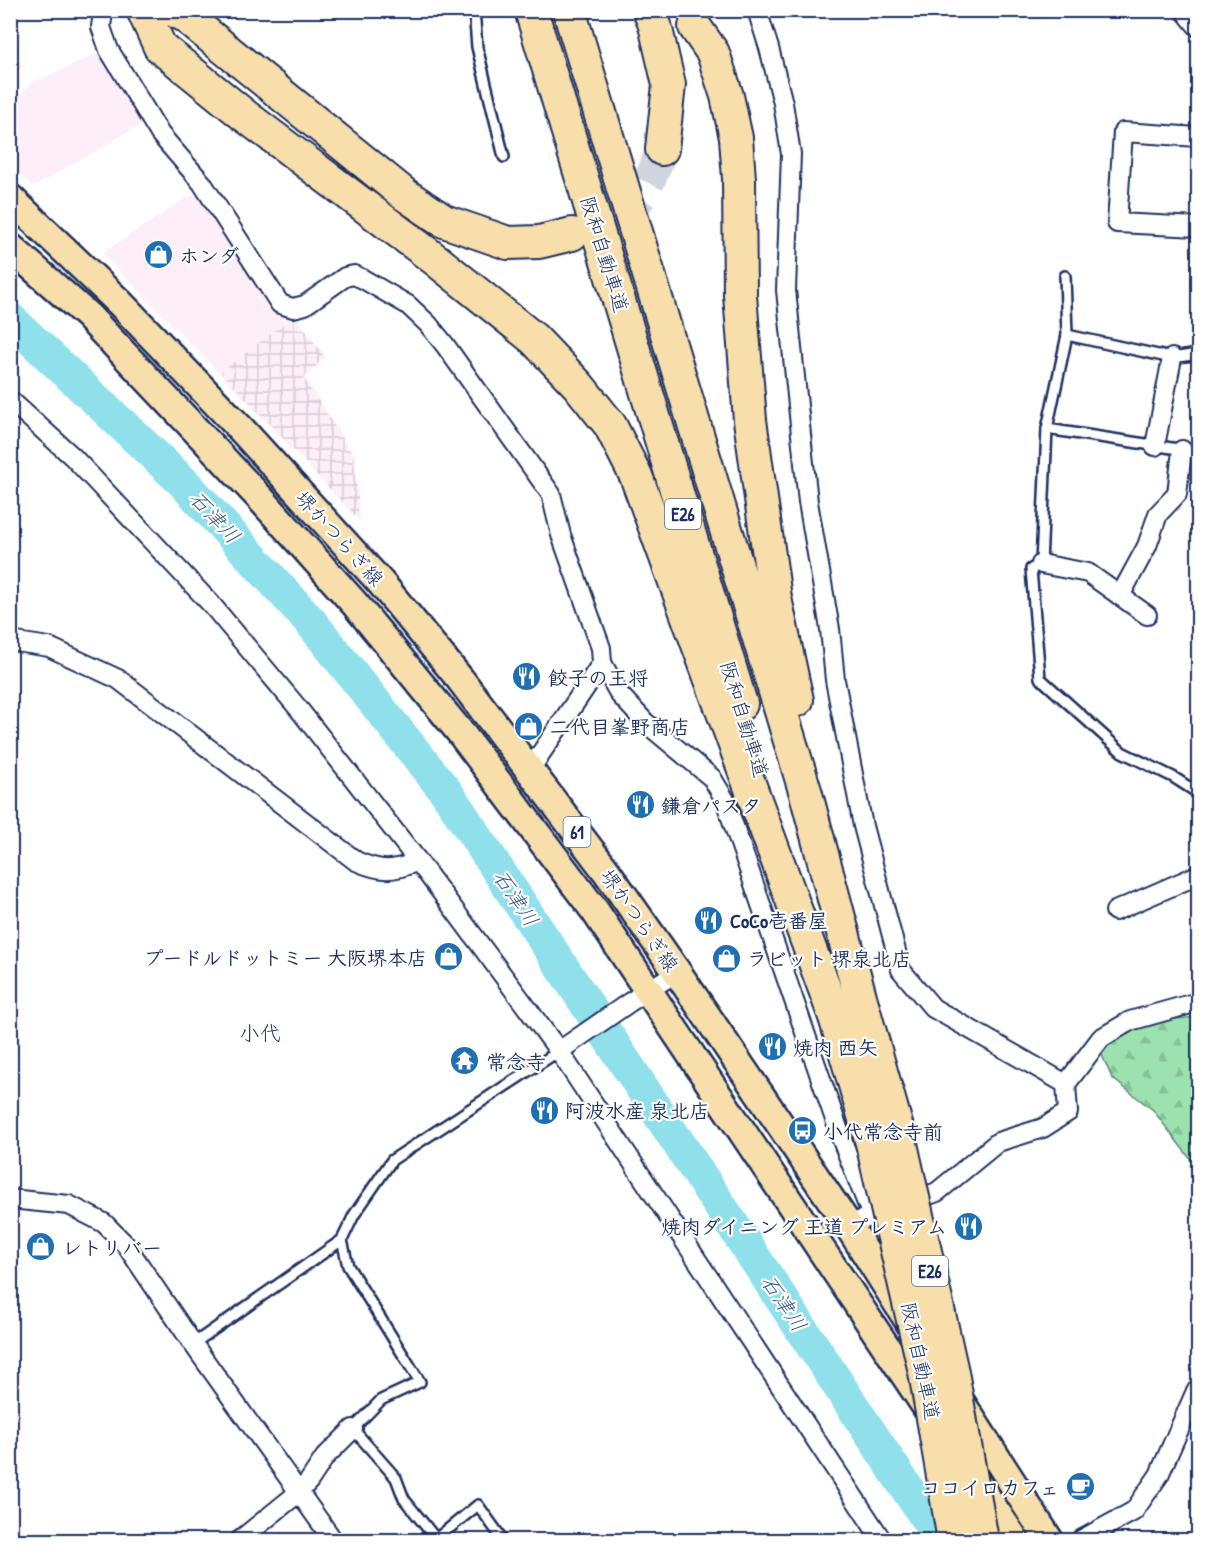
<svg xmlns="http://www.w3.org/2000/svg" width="1209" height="1551" viewBox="0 0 1209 1551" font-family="'Patrick Hand','Klee One',sans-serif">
	<defs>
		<pattern id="industrial-grid" width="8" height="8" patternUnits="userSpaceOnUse" patternTransform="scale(1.5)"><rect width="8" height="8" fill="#fdeef7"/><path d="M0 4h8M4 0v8" fill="none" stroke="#d8ccd6"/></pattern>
		<pattern id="forest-firs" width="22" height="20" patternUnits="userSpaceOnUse" patternTransform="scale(1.5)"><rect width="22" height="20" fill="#9ce2af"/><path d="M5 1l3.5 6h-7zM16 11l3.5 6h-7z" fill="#86c299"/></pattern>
	</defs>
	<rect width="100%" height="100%" fill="#fff"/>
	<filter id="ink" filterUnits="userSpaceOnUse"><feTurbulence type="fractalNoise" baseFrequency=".0167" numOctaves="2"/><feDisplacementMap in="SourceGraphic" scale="12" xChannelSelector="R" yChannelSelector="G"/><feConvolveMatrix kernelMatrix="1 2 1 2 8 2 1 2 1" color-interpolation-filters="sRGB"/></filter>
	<g filter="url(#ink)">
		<!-- built -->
		<g fill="#fdeef7">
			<path d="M10,52L23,66L11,78H10Z"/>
			<path d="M97,54L105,56L143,123L33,187L11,166L10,105L32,83Z"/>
			<path d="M199,193L284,323L295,315L325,357L304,378L354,456L360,521L219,372L102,253L182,201Z"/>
		</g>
		<!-- industrial -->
		<path fill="url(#industrial-grid)" d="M295,315L325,357L304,378L354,456L360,521L221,372Z"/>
		<!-- forest -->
		<path fill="url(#forest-firs)" stroke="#5c8886" stroke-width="1.5" d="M1198,1017V1169L1153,1110L1112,1078L1098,1046L1152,1021Z"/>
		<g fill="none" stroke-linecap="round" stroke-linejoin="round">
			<!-- river -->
			<path stroke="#90e0ec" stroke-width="34" d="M10,319L184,483L310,621L447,793L941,1540"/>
			<!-- motorway-tunnel -->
			<path stroke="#d1d5df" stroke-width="32" stroke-dasharray="32 16" stroke-linecap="butt" d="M572,234C587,229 611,223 625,214C645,200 653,171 662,149"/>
			<defs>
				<g id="service">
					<path d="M474,10L477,47L504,157"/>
					<path d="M1065,276L1067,335L1172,358L1198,354"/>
					<path d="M1067,335L1047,429L1041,564L1031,569L1040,678L1122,752L1173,777L1198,793"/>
					<path d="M1047,429L1198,452"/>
					<path d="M342,1240L348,1266L420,1382L381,1400L353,1429L396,1478L404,1499L436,1539L478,1505L503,1540"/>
					<path d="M193,1344L342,1240L354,1215L392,1160L559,1051"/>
				</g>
				<g id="minor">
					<path d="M757,10L769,48L783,103L791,154L786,290L808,502L830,629L835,680L863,826L901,970L933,1008L1066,1084L1068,1112L1043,1128L998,1142L937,1192L848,1225"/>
					<path d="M1184,10L1198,27"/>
					<path d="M103,12L101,27L109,50L160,134L202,183L280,304L293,308L305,305L345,277L354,275L363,279L408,305L428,324L445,345L551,494L561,535L601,648L602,663L541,753L530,770"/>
					<path d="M1198,137L1123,132L1117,223L1198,227"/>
					<path d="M10,400L73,457L211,604L298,708L418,861L559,1051L882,1540"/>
					<path d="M1155,446L1172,358"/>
					<path d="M1041,564L1088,573L1147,615"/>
					<path d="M1120,596L1147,546L1158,514L1177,494L1182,450"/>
					<path d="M10,641L49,647L118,679L356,861C381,872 393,872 418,861"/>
					<path d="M602,663L620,695L646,723L712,778L725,800L843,1143L872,1216"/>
					<path d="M1115,911L1198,875"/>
					<path d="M559,1051L630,1002L677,972"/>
					<path d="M1066,1084L1101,1038L1130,1021L1198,1002"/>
					<path d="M10,1199L69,1205L104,1223L126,1245L193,1344L333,1540"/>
					<path d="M240,1540L298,1493L309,1481L325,1457L353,1429"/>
					<path d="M1081,1540L1134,1511L1159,1475L1196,1391L1198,1390"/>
				</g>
				<g id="primary">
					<path d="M10,198L120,303L241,429L381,583L460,679L607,872L677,972L848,1225L910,1323"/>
					<path d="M10,247L88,316L261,499L355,604L460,732L595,911L931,1414"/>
					<path d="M958,1398L1049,1540"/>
					<path d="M972,1476L1015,1540"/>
				</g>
				<g id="motorway">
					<path d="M143,10L160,47L244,115L436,260L534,339L578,385L610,425L636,476L835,1017"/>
					<path d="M173,10L186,17L404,194L444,221L508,243L539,242L572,234"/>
					<path d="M531,10L741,704"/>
					<path d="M569,10L806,794L862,1004"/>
					<path d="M649,10L655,25L669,85L662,149"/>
					<path d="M695,27L713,53L727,96L736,138L739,179L740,295L750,420L775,598L797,700"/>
				</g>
			</defs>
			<!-- service casing -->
			<use href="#service" stroke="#1b2f5e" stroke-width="14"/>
			<!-- minor casing -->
			<use href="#minor" stroke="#1b2f5e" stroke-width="22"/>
			<!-- primary casing -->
			<use href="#primary" stroke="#1b2f5e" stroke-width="32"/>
			<!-- motorway casing -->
			<use href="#motorway" stroke="#1b2f5e" stroke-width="36"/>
			<!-- service -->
			<use href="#service" stroke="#fff" stroke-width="9"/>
			<!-- minor -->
			<use href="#minor" stroke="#fff" stroke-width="18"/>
			<!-- primary -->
			<use href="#primary" stroke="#f8deab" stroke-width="27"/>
			<!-- motorway -->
			<use href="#motorway" stroke="#f8deab" stroke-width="32"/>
			<defs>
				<g id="motorway-bridge">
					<path d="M862,1004L899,1135L952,1372L982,1540"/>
					<path d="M835,1017L872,1143L925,1372L954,1540"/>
				</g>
			</defs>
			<!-- motorway-bridge casing -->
			<use href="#motorway-bridge" stroke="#1b2f5e" stroke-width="36" stroke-linecap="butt"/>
			<!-- motorway-bridge -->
			<use href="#motorway-bridge" stroke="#f8deab" stroke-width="32"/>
		</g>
	</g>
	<!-- icons -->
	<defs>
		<symbol id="shop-disc" viewBox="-11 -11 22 22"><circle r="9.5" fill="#1f6fb2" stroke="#fff"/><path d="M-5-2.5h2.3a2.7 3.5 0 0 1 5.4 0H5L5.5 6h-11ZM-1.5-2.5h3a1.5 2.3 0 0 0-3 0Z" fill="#fff"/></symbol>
		<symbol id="restaurant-disc" viewBox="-11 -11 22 22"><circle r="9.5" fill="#1f6fb2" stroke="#fff"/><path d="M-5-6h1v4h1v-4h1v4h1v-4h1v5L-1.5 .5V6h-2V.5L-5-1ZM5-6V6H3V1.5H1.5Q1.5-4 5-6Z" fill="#fff"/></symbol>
		<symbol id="temple-disc" viewBox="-11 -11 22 22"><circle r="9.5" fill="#1f6fb2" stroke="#fff"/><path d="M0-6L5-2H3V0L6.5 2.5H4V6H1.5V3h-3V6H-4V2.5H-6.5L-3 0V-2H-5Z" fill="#fff"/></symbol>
		<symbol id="bus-disc" viewBox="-11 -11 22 22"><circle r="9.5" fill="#1f6fb2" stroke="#fff"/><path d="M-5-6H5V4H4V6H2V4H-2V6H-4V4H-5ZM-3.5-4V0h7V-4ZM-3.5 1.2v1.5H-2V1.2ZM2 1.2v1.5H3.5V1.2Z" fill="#fff"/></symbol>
		<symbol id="cafe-disc" viewBox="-11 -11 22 22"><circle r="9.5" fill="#1f6fb2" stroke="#fff"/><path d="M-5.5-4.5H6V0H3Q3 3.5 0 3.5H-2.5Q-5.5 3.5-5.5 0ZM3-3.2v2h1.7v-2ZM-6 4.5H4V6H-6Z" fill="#fff"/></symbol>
	</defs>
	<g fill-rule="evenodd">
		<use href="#shop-disc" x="142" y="238" width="33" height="33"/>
		<use href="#restaurant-disc" x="510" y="660" width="33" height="33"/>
		<use href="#shop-disc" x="512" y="710" width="33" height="33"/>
		<use href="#restaurant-disc" x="624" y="788" width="33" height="33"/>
		<use href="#restaurant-disc" x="692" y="904" width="33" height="33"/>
		<use href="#shop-disc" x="432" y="940" width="33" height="33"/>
		<use href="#shop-disc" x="710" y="942" width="33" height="33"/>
		<use href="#restaurant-disc" x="756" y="1030" width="33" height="33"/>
		<use href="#temple-disc" x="448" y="1044" width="33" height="33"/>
		<use href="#restaurant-disc" x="528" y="1094" width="33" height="33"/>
		<use href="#bus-disc" x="786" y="1114" width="33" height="33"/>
		<use href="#restaurant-disc" x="952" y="1210" width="33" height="33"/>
		<use href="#shop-disc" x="24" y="1230" width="33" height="33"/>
		<use href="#cafe-disc" x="1064" y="1470" width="33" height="33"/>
	</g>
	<g text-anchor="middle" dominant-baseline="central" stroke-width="4.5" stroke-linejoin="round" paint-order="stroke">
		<!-- shield labels -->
		<g fill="#fff" stroke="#5f6d8e" stroke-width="1.5">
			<rect x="665" y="499" width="36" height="30" rx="4.5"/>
			<rect x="563.5" y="817" width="27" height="30" rx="4.5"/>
			<rect x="912" y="1256" width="36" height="30" rx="4.5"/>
		</g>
		<g font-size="18" font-weight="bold" fill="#1b2f5e">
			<text x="683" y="514">E26</text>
			<text x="577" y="832">61</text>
			<text x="930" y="1271">E26</text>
		</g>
		<!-- street labels -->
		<g font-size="20" fill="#1b2f5e" stroke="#fff">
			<text transform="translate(605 254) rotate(73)">阪和自動車道</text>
			<text transform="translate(340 538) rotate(48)">堺かつらぎ線</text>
			<text transform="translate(745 719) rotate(73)">阪和自動車道</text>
			<text transform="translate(640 920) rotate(55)">堺かつらぎ線</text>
			<text transform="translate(921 1361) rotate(78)">阪和自動車道</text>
		</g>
		<!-- poi labels -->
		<g font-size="20" font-weight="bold" fill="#1b2f5e" stroke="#fff" text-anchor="start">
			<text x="179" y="255">ホンダ</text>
			<text x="548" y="677">餃子の王将</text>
			<text x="550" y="726">二代目峯野商店</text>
			<text x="661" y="805">鎌倉パスタ</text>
			<text x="730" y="920">CoCo壱番屋</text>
			<text x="427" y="957" text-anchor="end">プードルドットミー 大阪堺本店</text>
			<text x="747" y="958">ラビット 堺泉北店</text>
			<text x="793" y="1047">焼肉 西矢</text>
			<text x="486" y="1061">常念寺</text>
			<text x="565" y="1110">阿波水産 泉北店</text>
			<text x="823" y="1131">小代常念寺前</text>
			<text x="947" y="1226" text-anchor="end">焼肉ダイニング 王道 プレミアム</text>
			<text x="62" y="1247">レトリバー</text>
			<text x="1059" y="1487" text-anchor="end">ココイロカフェ</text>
		</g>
		<!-- water labels -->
		<g font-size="21" font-style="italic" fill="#385b82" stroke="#fff">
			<text transform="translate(215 517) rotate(47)">石津川</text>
			<text transform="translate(516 898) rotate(56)">石津川</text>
			<text transform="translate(784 1303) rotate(56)">石津川</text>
		</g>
		<!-- neighbourhood labels -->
		<g font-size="21" fill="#1b2f5e" stroke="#fff">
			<text x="260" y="1033">小代</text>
		</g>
	</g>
	<!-- margin -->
	<rect width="1209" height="1551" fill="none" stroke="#fff" stroke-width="36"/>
	<rect x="18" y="18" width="1173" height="1515" fill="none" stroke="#1b2f5e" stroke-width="2" filter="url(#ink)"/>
</svg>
